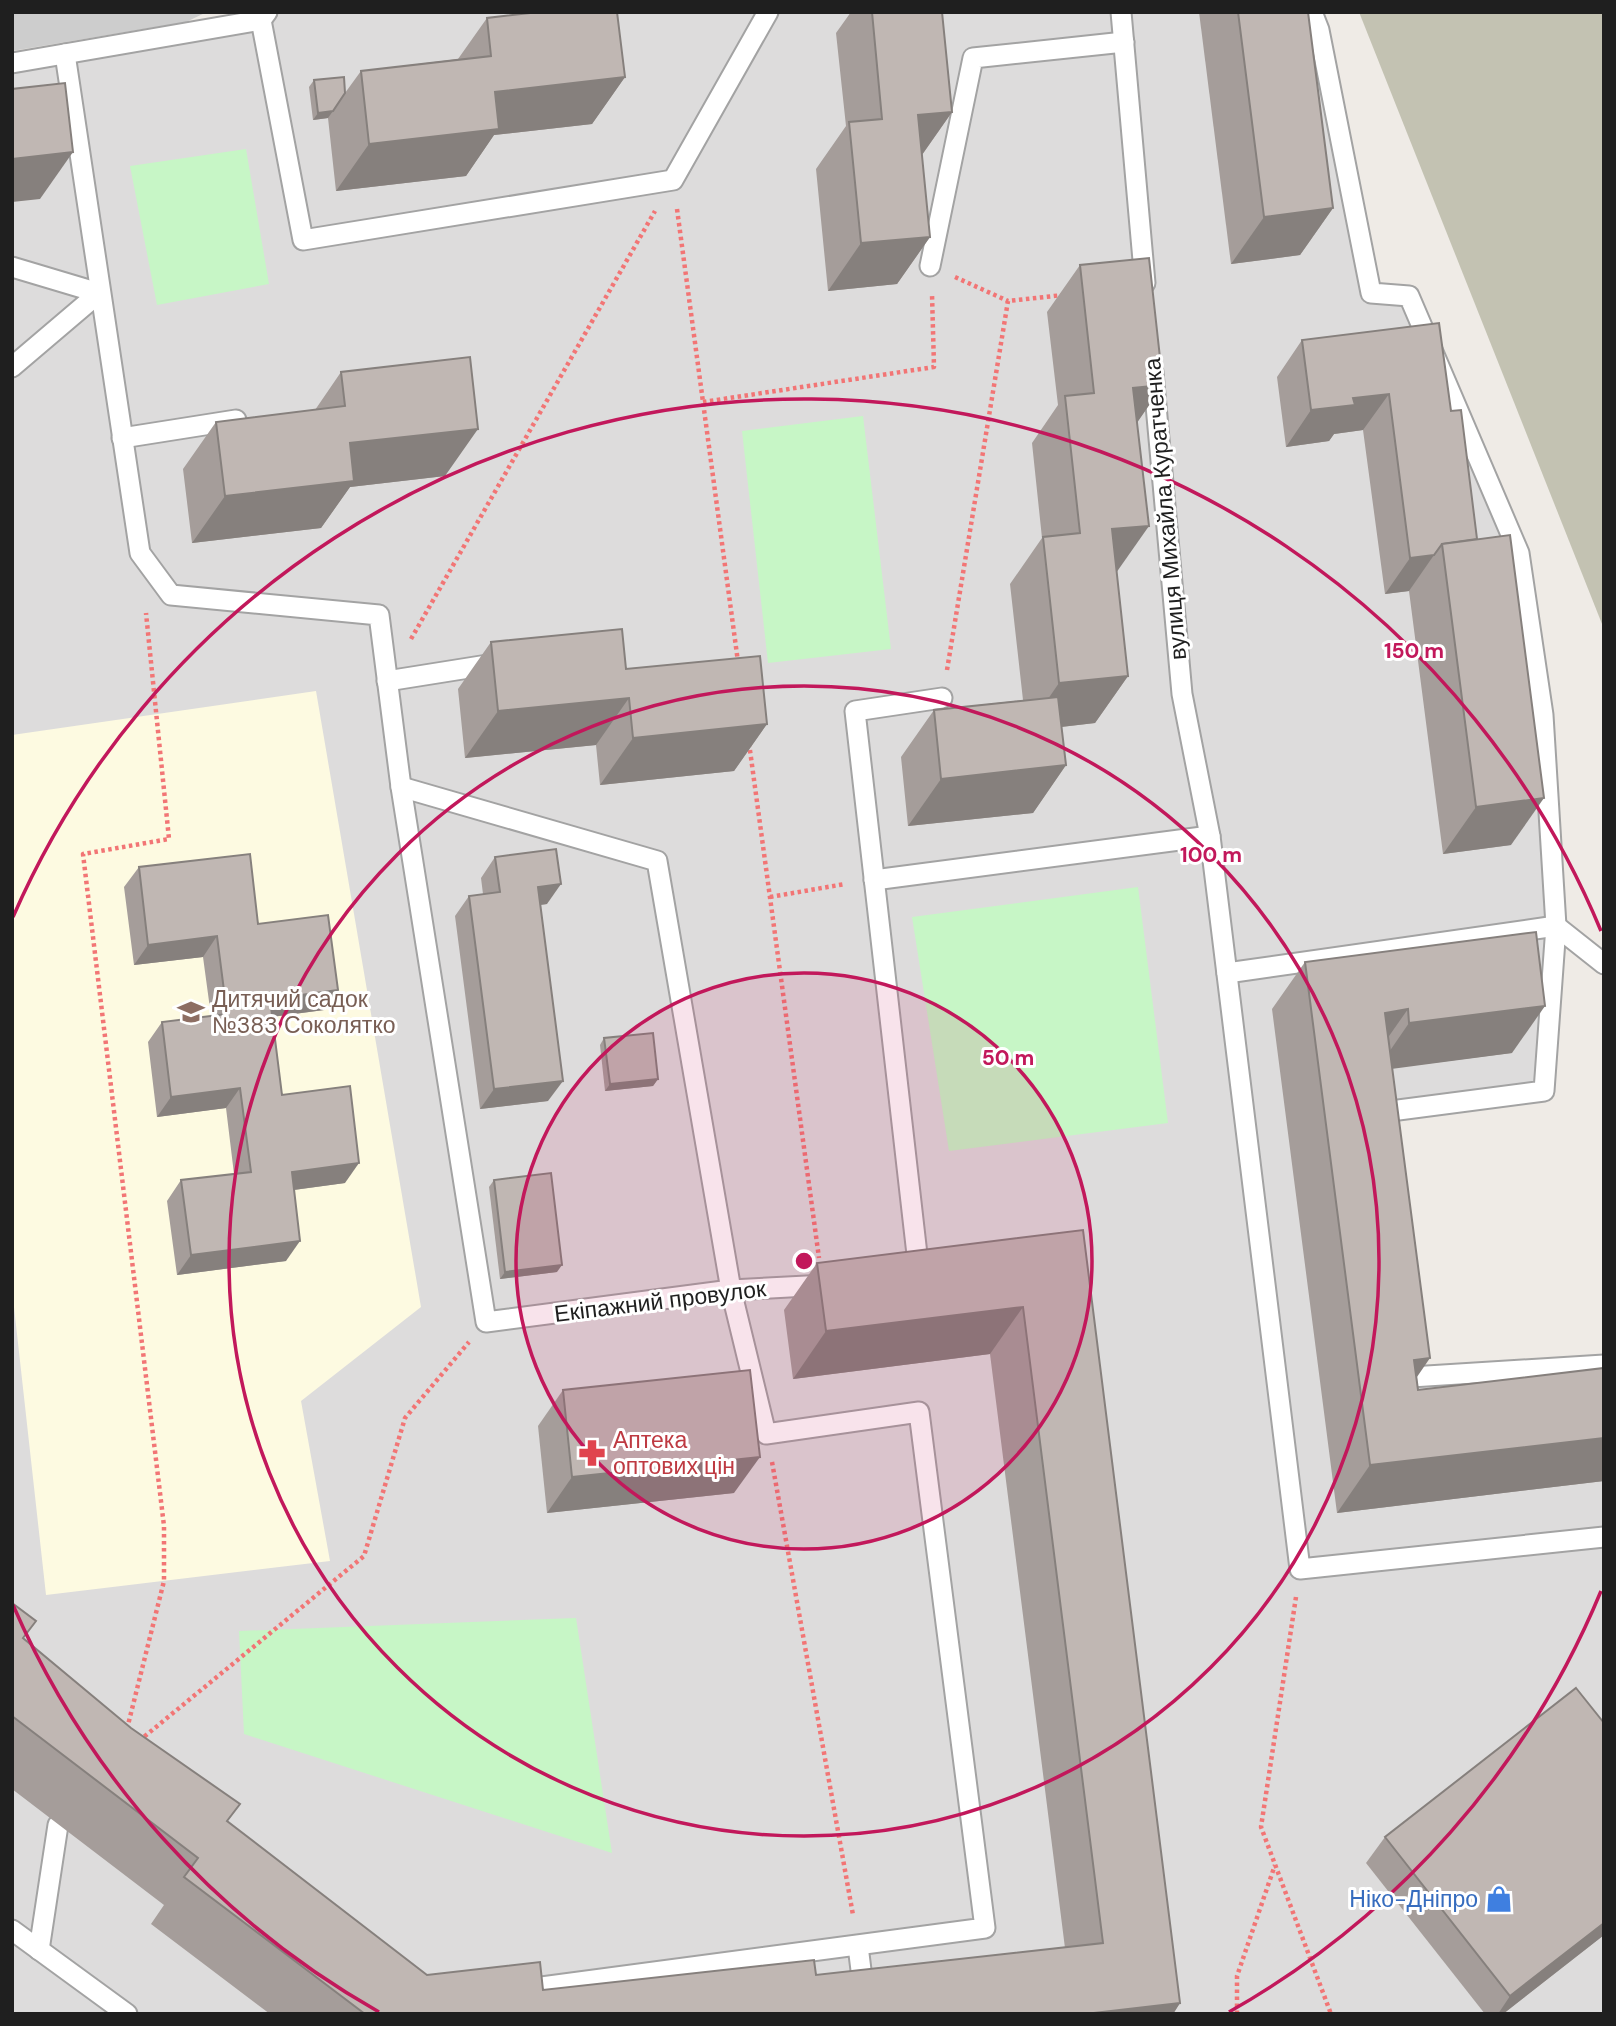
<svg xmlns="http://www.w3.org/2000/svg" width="1616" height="2026" viewBox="0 0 1616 2026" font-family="'DM Sans',sans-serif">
	<rect width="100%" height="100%" fill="#efebe6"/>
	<!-- residential -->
	<path fill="#dddcdc" d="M278,12H1304L1317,29L1366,293L1406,306L1517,553L1553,925L1536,1084L1376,1108L1406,1380L1604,1368V2014H12V74L268,25Z"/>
	<!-- education -->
	<path fill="#fdfae1" d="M316,691L421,1307L301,1401L330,1561L46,1595L12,1289V735Z"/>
	<!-- religious -->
	<path fill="#cdcdcd" d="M12,12H207L186,22L12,51Z"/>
	<!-- construction -->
	<path fill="#c3c2b2" d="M1359,12H1604V629Z"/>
	<!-- park -->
	<g fill="#c7f6c6">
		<path d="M246,149L269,284L157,305L130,166Z"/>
		<path d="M863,416L891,649L768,663L742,431Z"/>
		<path d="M1138,887L1168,1123L949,1151L912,917Z"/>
		<path d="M576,1618L612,1853L244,1734L239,1631Z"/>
	</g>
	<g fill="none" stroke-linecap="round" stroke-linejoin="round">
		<defs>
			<g id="service">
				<path d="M1121,12L1145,283"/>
				<path d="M1312,12L1319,30L1371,293L1409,296L1519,553L1543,715L1556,926L1544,1091L1383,1112L1384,1123"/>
				<path d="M261,20L303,240L673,180L768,12"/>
				<path d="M65,54L140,553L171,595L379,615L401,787L486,1322L731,1290L826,1285"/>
				<path d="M12,63L261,20L267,12"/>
				<path d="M930,266L973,58L1124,42"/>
				<path d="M12,267L99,293"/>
				<path d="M12,367L99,293"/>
				<path d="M1153,372L1182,694L1210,836L1300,1569L1604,1537"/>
				<path d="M122,438L236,420"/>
				<path d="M387,681L500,663"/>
				<path d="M401,787L657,861L731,1290L766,1434L919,1412L985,1928L519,1990"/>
				<path d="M874,880L1210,836"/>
				<path d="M1556,926L1604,964"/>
				<path d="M1227,973L1556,926"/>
				<path d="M919,1272L855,711L942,698"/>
				<path d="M1409,1358L1411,1377L1604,1365"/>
				<path d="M12,1930L127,2014"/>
				<path d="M858,1946L864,1994"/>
				<path d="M39,1950L58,1825"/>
			</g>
		</defs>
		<!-- service casing -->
		<use href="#service" stroke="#a3a3a3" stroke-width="23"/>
		<!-- path -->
		<g stroke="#f27575" stroke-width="4.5" stroke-dasharray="3.5 3.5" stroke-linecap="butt">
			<path d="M677,209L738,662"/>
			<path d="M955,277L1008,301"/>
			<path d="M703,402L934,367L932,294"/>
			<path d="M411,639L655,211"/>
			<path d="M947,670L1008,301L1063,295"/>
			<path d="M749,743L819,1258"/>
			<path d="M770,897L845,884"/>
			<path d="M772,1462L853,1915"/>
			<path d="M1296,1597L1261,1827L1331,2014"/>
			<path d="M127,1729L164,1581V1526L83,854L169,839L146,613"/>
			<path d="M139,1741L364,1556L405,1418L469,1342"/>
			<path d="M1237,2014V1976L1275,1865"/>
		</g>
		<!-- service -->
		<use href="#service" stroke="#fff" stroke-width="19"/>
	</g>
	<!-- wall -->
	<g fill="#a59d9a">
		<path d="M851,12H942L952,112L922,155L930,237L897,284L828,291L816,169L846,126L836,33Z"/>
		<path d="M1199,12H1308L1333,208L1300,255L1231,264Z"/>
		<path d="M487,18L625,77L592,124L494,135L466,176L336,191L328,118L313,120L309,87L314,80L345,93L361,71L458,59Z"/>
		<path d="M1080,265L1163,385L1137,422L1116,572L1128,676L1095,723L1061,727L1066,765L1033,813L908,826L901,757L934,710L1023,700L1010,584L1042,538L1032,443L1058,405L1047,312Z"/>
		<path d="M1302,340L1451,411L1511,845L1443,854L1409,591L1385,594L1363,430L1334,434L1329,441L1286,447L1277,377Z"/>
		<path d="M341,372L445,476L350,487L321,528L192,543L183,469L216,422L315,410Z"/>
		<path d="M491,642L626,669L767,724L734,771L600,785L596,745L465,758L458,689Z"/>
		<path d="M495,857L547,904L540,905L548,1101L480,1109L455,916L469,896L483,894L481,878Z"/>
		<path d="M139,867L258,924L324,1010L272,1017L282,1095L345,1183L294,1190L286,1261L177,1275L167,1201L181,1180L234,1174L226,1108L157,1117L148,1042L162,1022L211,1016L203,957L134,965L124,887Z"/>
		<path d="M1305,962L1512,1053L1392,1068L1418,1390L1604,1368V1481L1337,1513L1272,1009Z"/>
		<path d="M604,1038L658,1079L653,1086L605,1091L600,1045Z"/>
		<path d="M494,1180L557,1272L500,1279L489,1187Z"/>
		<path d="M1083,1230L1180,2003L1173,2014H270L151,1924L164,1905L12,1789V1603L36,1621L23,1638L131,1728L240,1804L227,1822L427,1975L543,1990L816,1975L1065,1948L990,1354L793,1379L784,1310L817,1263Z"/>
		<path d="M563,1390L734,1493L547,1513L538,1426Z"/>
		<path d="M1604,1723V1935L1503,2014H1485L1366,1863L1385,1837Z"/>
	</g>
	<!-- shaded-wall -->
	<g fill="#86807d">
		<path d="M625,77L592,124L494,135L466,176L336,191L369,144L495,92Z"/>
		<path d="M333,111L328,118L313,120L318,113Z"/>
		<path d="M952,112L919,159L918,115Z"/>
		<path d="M73,152L40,199L12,202V159Z"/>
		<path d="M1333,208L1300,255L1231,264L1264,217Z"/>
		<path d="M930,237L897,284L828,291L861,243Z"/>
		<path d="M1163,385L1130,433L1133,388Z"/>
		<path d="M1389,394L1363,430L1334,434L1329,441L1286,447L1311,410L1353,398Z"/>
		<path d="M478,429L445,476L350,487L321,528L192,543L225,496L350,443Z"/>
		<path d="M1149,526L1116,573L1112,529Z"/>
		<path d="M1434,555L1409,591L1385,594L1410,558Z"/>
		<path d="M1128,676L1095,723L1026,731L1059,683Z"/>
		<path d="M629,698L596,745L465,758L498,711Z"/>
		<path d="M767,724L734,771L600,785L633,738Z"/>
		<path d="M1066,765L1033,813L908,826L941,779Z"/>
		<path d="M1544,798L1511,845L1443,854L1476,807Z"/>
		<path d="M561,884L547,904L524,907L538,887Z"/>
		<path d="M217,936L203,957L134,965L148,945Z"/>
		<path d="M338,990L324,1010L255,1019L270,999Z"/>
		<path d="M1545,1006L1512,1053L1376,1071L1409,1023Z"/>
		<path d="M1408,1009L1375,1056L1385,1013Z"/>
		<path d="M658,1079L653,1086L605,1091L610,1084Z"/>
		<path d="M563,1081L548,1101L480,1109L494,1089Z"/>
		<path d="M240,1088L226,1108L157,1117L171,1097Z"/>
		<path d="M359,1163L345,1183L278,1192L292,1172Z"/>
		<path d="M300,1241L286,1261L177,1275L191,1255Z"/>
		<path d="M562,1265L557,1272L500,1279L505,1272Z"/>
		<path d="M1023,1307L990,1354L793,1379L826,1331Z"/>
		<path d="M1430,1358L1397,1406L1414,1360Z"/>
		<path d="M1604,1438V1481L1337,1513L1370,1465Z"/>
		<path d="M760,1457L734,1493L547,1513L572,1477Z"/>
		<path d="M1604,1923V1935L1503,2014H1498L1510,1996Z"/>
		<path d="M1180,2003L1173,2014H1085Z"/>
	</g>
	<!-- building -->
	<g fill="#c0b7b3" stroke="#86807d" stroke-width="2">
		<path d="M539,12H617L625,77L495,92L499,129L369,144L361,71L491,56L487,18Z"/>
		<path d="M872,12H942L952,112L918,115L930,237L861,243L849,122L882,119Z"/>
		<path d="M1238,12H1308L1333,208L1264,217Z"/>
		<path d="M344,77L345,93L333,111L318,113L314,80Z"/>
		<path d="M65,83L73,152L12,159V89Z"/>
		<path d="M1149,258L1163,385L1133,388L1149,526L1112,529L1128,676L1059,683L1043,537L1080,533L1065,396L1094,393L1080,265Z"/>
		<path d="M1439,323L1451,411L1461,410L1477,539L1442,544L1434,555L1410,558L1389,394L1353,398L1355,405L1311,410L1302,340Z"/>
		<path d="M470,357L478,429L350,443L354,481L225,496L216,422L345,406L341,372Z"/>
		<path d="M1510,535L1544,798L1476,807L1442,544Z"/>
		<path d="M622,629L626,669L760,656L767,724L633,738L629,698L498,711L491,642Z"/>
		<path d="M1058,697L1066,765L941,779L934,710Z"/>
		<path d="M556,849L561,884L538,887L563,1081L494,1089L469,896L500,892L495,857Z"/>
		<path d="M250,854L258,924L328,915L338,990L270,999L282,1095L350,1086L359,1163L292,1172L300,1241L191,1255L181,1180L251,1172L240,1088L171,1097L162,1022L227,1014L217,936L148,945L139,867Z"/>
		<path d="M1536,932L1545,1006L1409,1023L1408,1009L1385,1013L1430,1358L1414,1360L1418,1390L1604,1368V1438L1370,1465L1305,962Z"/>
		<path d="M653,1033L658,1079L610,1084L604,1038Z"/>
		<path d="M551,1173L562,1265L505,1272L494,1180Z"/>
		<path d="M1083,1230L1180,2003L1085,2014H365L184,1877L198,1858L12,1716V1603L36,1621L23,1638L131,1728L240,1804L227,1821L427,1975L540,1962L543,1990L814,1960L816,1975L1103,1943L1023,1307L826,1331L817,1263Z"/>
		<path d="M750,1370L760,1457L572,1477L563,1390Z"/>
		<path d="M1576,1688L1604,1723V1923L1510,1996L1385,1837Z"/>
	</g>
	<!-- distance rings -->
	<circle cx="804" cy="1261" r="288" fill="#c2185b" fill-opacity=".12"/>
	<g fill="none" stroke="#c2185b" stroke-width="3.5">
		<circle cx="804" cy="1261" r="288"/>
		<circle cx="804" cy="1261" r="575"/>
		<path d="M1601 1591A863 863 0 0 1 1229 2012M379 2012A863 863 0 0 1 13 1605M13 917A863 863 0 0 1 1601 931"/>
	</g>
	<!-- icons -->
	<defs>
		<symbol id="school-bare" viewBox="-9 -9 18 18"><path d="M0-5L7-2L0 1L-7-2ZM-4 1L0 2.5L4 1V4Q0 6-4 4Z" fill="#8d6e63" stroke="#fff" stroke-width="2.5" paint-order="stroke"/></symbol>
		<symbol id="pharmacy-bare" viewBox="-9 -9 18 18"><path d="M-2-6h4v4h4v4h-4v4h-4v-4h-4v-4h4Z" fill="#e0444e" stroke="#fff" stroke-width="2.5" paint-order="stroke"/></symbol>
		<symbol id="shop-bare" viewBox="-9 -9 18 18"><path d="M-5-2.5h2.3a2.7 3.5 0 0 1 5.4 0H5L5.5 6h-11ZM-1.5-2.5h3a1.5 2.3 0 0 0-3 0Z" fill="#3f7fe0" stroke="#fff" stroke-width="2.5" paint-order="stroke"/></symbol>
	</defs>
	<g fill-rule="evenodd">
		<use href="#school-bare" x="172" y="993" width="38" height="38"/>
		<use href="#pharmacy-bare" x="573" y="1434" width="38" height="38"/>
		<use href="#shop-bare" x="1480" y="1880" width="38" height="38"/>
	</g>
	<g text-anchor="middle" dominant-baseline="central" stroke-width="6" stroke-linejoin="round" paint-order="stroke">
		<!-- street labels -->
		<g font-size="23" fill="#1f1f1f" stroke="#fff">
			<text transform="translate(1165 509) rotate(-95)">вулиця Михайла Куратченка</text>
			<text transform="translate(660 1301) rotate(-7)">Екіпажний провулок</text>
		</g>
		<!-- education labels -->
		<g font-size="23" fill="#785e54" stroke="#fff" text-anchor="start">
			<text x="212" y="999">Дитячий садок<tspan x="212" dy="26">№383 Соколятко</tspan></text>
		</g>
		<!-- health labels -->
		<g font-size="23" fill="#be3a42" stroke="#fff" text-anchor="start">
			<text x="613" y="1440">Аптека<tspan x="613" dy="26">оптових цін</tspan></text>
		</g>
		<!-- shop labels -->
		<g font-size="23" fill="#366cbe" stroke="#fff" text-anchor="end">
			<text x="1478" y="1899">Ніко-Дніпро</text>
		</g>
	</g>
	<circle cx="804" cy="1261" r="10" fill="#c2185b" stroke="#fff" stroke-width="3.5"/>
	<g font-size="21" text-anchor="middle" font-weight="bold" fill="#c2185b" stroke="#fff" stroke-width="6" stroke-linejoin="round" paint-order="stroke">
		<text x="1414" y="658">150 m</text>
		<text x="1211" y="862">100 m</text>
		<text x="1008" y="1065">50 m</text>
	</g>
	<!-- border -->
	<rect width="1616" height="2026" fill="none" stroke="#1f1f1f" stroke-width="28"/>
</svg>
